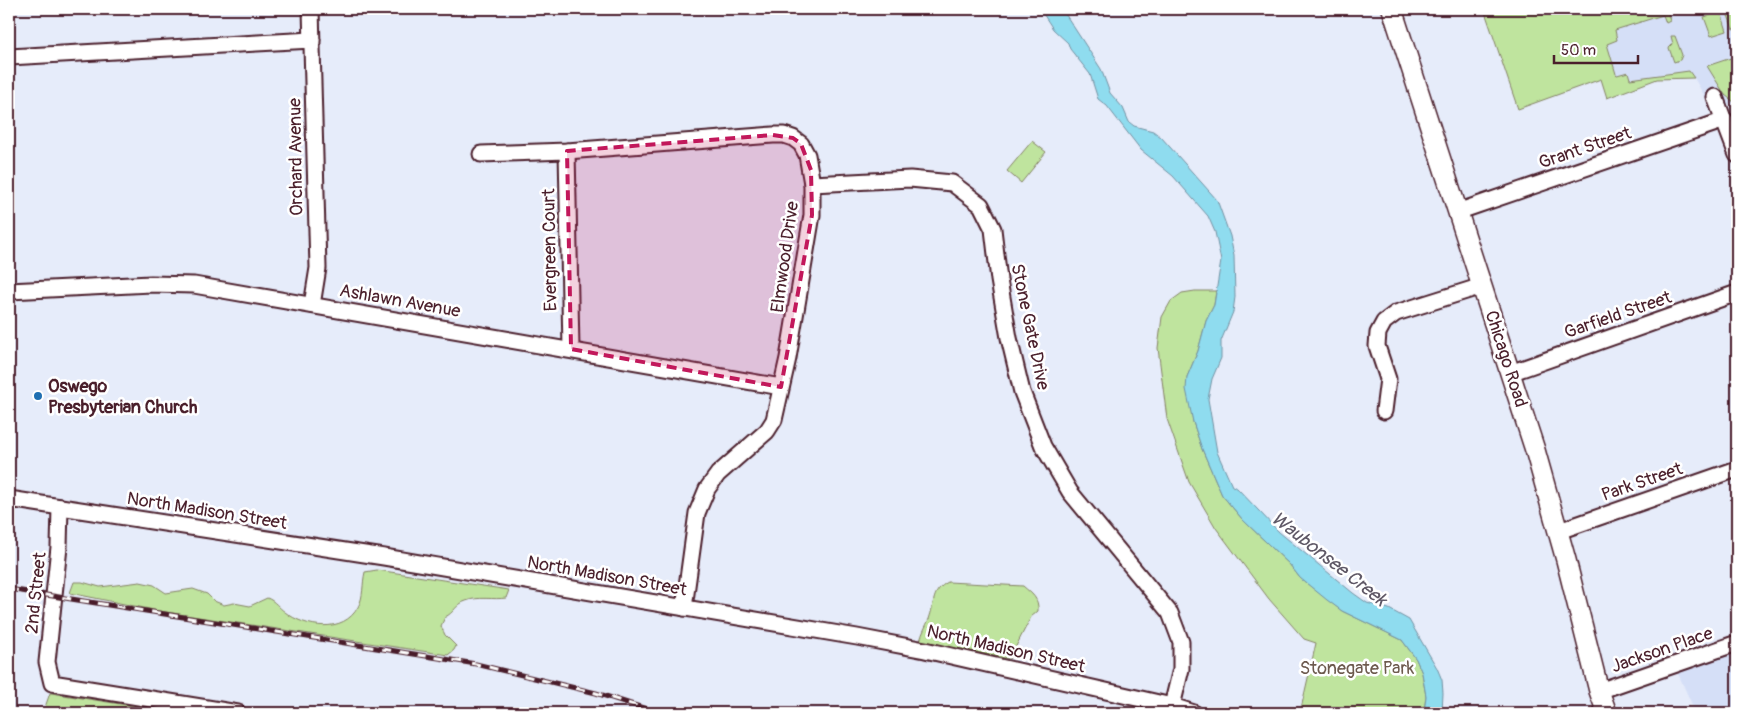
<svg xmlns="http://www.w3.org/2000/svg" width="1746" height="722" viewBox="0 0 1746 722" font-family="Pangolin,sans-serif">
	<rect width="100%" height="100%" fill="#e6ecfa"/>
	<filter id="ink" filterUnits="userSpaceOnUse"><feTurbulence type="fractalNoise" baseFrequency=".02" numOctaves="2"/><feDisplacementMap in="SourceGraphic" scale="10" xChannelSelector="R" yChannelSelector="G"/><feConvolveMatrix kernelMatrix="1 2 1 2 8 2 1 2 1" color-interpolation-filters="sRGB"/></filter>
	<g filter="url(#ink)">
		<!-- built -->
		<g fill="#d5dff7">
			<path d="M1484,9H1737V101L1713,110L1694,78L1657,79L1607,98L1601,79L1518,109Z"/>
			<path d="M1737,647V713H1683L1694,709L1676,669Z"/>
		</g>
		<!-- green -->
		<g fill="#bfe49e" stroke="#848264">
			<path d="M1484,9H1667L1670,21L1666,23L1663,15L1615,30L1617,40L1607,44L1616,74L1617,75L1628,72L1630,79L1689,71L1694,78L1657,79L1607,98L1601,79L1518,109Z"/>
			<path d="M1730,9H1737V28L1733,29L1726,10Z"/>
			<path d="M1721,12L1727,31L1711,36L1704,17Z"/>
			<path d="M1671,36H1675L1682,55L1680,60L1674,62L1669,48L1673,44Z"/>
			<path d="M1737,56V101L1734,102L1725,95L1707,66Z"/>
			<path d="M1032,141L1046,152L1021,183L1007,171Z"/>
			<path d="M1195,291H1216L1214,305L1206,321L1198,351L1187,377L1193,422L1202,449L1222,495L1243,520L1290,565L1300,578L1342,611L1402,640L1416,659L1422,673L1426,696L1424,713H1300L1316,643L1304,639L1269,599L1216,528L1189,482L1167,419L1158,348L1162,317L1171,301L1182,293Z"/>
			<path d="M377,570L509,590L506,598C494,600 478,596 466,601C456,604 454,613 445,617L441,626L445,635L456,646L454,650L448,655L159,611L70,593L74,582H82L100,587L140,582L154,585L166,593L193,589L207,594L214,601L224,605L234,603L250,606L267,598C275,601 278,607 285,612C305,628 344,634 358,607C364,597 362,584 365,572Z"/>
			<path d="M948,582L1023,586C1032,594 1039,598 1038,611L1031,617L1010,658H1004L920,641C922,633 926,626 929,619C935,603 931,591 948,582Z"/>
			<path d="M50,693H51L177,713H43Z"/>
		</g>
		<!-- water -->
		<path fill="#8fdcef" stroke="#7390a1" d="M1036,9H1062L1101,69L1110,93L1123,108L1129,122L1134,126L1153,131L1161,137L1217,200L1230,236L1234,256L1235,297L1233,312L1221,341V358L1212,379L1208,399L1217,452L1232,486L1237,488L1279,532L1353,593L1367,603L1389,609L1409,620L1437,668L1442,680L1443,693L1442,713H1424L1426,696L1422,673L1416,659L1402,640L1342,611L1327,600L1300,578L1290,565L1243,520L1222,495L1202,449L1193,422L1186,389L1187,377L1198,351L1206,321L1214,305L1221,261L1215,232L1208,216L1173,176L1141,150L1107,106L1098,99L1090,74L1070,49L1068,43L1053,29L1042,12Z"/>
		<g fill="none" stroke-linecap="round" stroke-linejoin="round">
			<defs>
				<g id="minor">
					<path d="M311,9L318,268L312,305"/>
					<path d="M9,57L312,40"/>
					<path d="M1715,97L1737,155"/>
					<path d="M567,151L571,349"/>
					<path d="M481,154L567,151L773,135H784L793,138L801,144L807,155L812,184V215L788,358L774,420L767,431L718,474L707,489L697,513L684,608"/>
					<path d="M812,184L910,179L952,183L981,205L993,229L999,280L1009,338L1022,392L1043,446L1070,492L1170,613L1181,642V669L1172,706"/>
					<path d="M1457,212L1725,120"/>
					<path d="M9,291L151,284L194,285L781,387"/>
					<path d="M1510,373L1737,293"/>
					<path d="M1384,411L1388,379L1377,346L1378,333L1384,322L1396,313L1482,286"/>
					<path d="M9,499L384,557L857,637L925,650L1172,706L1194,713"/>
					<path d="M60,507L59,547L47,662L52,683L238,713"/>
					<path d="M1559,531L1737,469"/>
					<path d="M1599,691L1737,643"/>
				</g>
				<path id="major" d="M1392,9L1535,450L1566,560L1599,691L1607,713"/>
			</defs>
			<!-- minor casing -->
			<use href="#minor" stroke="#4a1f2b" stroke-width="19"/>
			<!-- major casing -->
			<use href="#major" stroke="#4a1f2b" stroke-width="22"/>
			<!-- minor -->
			<use href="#minor" stroke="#fff" stroke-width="15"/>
			<!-- major -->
			<use href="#major" stroke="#fff" stroke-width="19"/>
			<defs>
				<path id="rail" d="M9,589L476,664L596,693L659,713"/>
			</defs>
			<!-- rail casing -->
			<use href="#rail" stroke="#4a1f2b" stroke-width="5"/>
			<!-- rail -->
			<use href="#rail" stroke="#fff" stroke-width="3" stroke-dasharray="9" stroke-linecap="butt"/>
		</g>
	</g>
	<!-- marked area -->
	<path fill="#c2185b" fill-opacity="0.2" stroke="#c2185b" stroke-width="4" stroke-dasharray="10 6" stroke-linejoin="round" d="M773,135L793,138L801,144L811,170L812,215L781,387L571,349L567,151Z"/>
	<!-- markers -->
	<circle fill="#1f6fb2" stroke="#fff" stroke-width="2" cx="38" cy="396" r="5"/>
	<g text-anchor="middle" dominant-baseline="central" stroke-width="5" stroke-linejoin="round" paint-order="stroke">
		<!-- street labels -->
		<g font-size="18" fill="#4a1f2b" stroke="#fff">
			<text transform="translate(1585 148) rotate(-19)">Grant Street</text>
			<text transform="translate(296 157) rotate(-91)">Orchard Avenue</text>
			<text transform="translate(550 250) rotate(-91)">Evergreen Court</text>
			<text transform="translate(785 257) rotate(-82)">Elmwood Drive</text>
			<text transform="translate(400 301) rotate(10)">Ashlawn Avenue</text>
			<text transform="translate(1618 315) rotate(-19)">Garfield Street</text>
			<text transform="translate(1030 327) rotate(78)">Stone Gate Drive</text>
			<text transform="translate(1506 359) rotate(72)">Chicago Road</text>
			<text transform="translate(1642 482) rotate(-19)">Park Street</text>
			<text transform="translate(207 511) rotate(9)">North Madison Street</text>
			<text transform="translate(607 576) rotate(10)">North Madison Street</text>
			<text transform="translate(36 593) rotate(-84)">2nd Street</text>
			<text transform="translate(1006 649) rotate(13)">North Madison Street</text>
			<text transform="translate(1662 650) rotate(-19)">Jackson Place</text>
		</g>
		<!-- poi labels -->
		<g font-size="18" font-weight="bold" fill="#4a1f2b" stroke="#fff" text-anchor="start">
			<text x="48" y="386">Oswego<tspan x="48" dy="21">Presbyterian Church</tspan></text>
		</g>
		<!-- park labels -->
		<g font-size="18" fill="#6d5a4e" stroke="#fff">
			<text x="1357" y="668">Stonegate Park</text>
		</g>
		<!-- water labels -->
		<g font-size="19" font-style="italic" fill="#5f5866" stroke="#fff">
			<text transform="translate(1329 559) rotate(38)">Waubonsee Creek</text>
		</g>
	</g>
	<!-- margin -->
	<rect width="1746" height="722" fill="none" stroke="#fff" stroke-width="30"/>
	<rect x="15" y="15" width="1716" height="692" fill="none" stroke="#4a1f2b" stroke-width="2" filter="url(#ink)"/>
	<!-- scale -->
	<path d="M1554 55v8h84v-8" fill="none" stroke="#4a1f2b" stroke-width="2.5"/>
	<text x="1561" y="55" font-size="15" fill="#4a1f2b" stroke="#ffffff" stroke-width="4" paint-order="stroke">50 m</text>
</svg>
